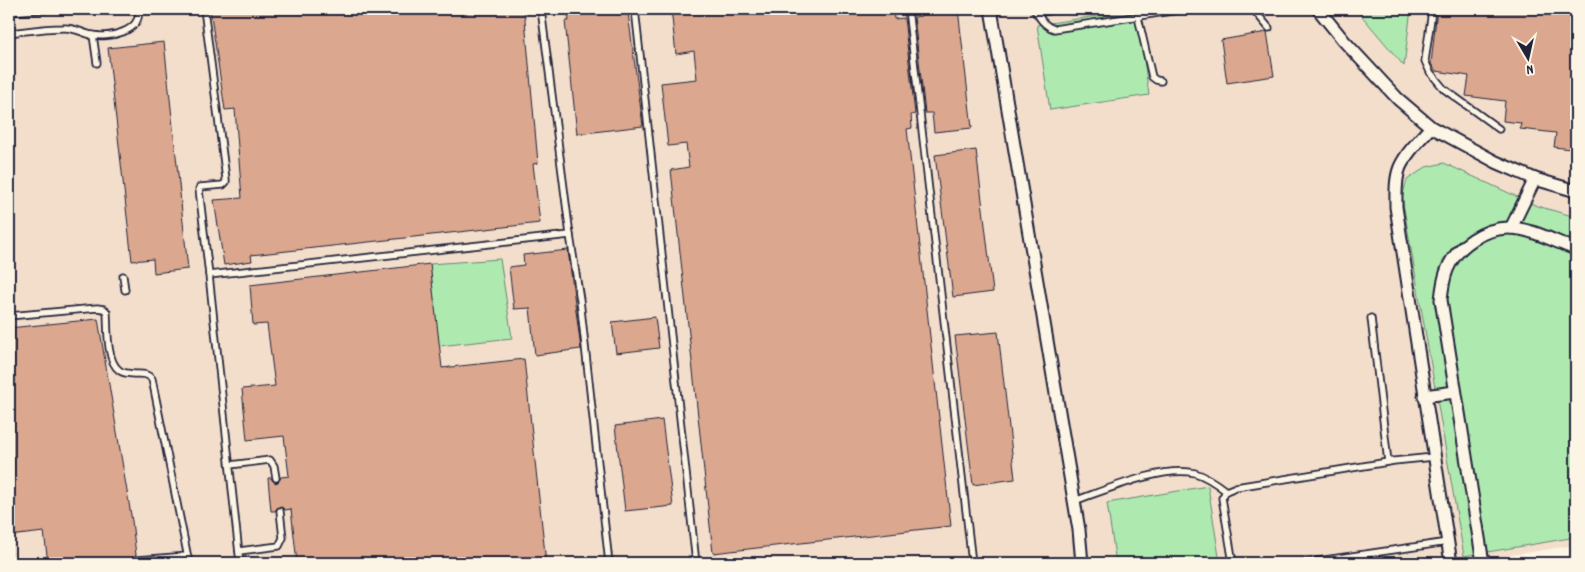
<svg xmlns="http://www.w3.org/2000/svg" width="1585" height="572" viewBox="0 0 1585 572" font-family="Dekko,sans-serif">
	<rect width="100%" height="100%" fill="#fcf5e5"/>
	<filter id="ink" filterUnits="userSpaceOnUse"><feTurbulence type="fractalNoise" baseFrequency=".02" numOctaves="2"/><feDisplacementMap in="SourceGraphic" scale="10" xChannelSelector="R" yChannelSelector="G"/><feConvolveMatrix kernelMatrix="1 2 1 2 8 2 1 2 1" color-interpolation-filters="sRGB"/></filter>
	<g filter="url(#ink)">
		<!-- built -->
		<path fill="#f2decb" d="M9,9H1356L1404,66L1410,9H1576V545L1459,563H9Z"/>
		<!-- green -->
		<g fill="#aeeaaf" stroke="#688675">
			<path d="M1356,9H1411L1404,66Z"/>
			<path d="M1137,10L1149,95L1050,110L1037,25Z"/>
			<path d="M1444,163L1537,206L1576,217V537L1464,556L1402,197L1407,180L1426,167Z"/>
			<path d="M500,259L512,338L439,346L430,264Z"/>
			<path d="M1208,486L1220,563H1116L1107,503Z"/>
		</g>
		<!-- building -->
		<g fill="#dba88f" stroke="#22223b">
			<path d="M210,9H524L538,163L533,164L540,223L251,255L252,261L224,265L214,200L242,198L235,109L225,110Z"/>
			<path d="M567,9H623V14L628,13L643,126L577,134L565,21H569Z"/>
			<path d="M671,9H893L894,19L904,18L915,114L911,115L912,128L907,129L951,526L713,553L671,170L689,167L686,144L668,146L661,83L697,79L694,51L676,54Z"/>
			<path d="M920,9H958L972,128L934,132L932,113H925L914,17L921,16Z"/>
			<path d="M1437,9H1576V136L1572,135L1571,149L1554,147L1556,133L1520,129L1521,123L1503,121L1505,101L1466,96L1469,76L1436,71L1431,64Z"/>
			<path d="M1267,32L1274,76L1227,83L1221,40Z"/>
			<path d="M164,42L188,269L154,273L153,259L132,261L108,48Z"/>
			<path d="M976,150L993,292L953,297L935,155Z"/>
			<path d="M568,250L581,349L535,355L530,308L514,309L509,267L524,265L523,255Z"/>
			<path d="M430,264L442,368L524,359L546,563H297L291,509L285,510L280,506L277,508L275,511H271L268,478H271L273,481L276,483L279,481L281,477L289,476L284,436L247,440L242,389L275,386L267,324L253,325L250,285Z"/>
			<path d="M655,317L659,348L616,353L612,322Z"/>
			<path d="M98,319L132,521L136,555L133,558L134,563H48L44,532L9,536V328Z"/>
			<path d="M998,332L1015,479L973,485L955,336Z"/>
			<path d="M662,420L673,506L625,511L615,426Z"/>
		</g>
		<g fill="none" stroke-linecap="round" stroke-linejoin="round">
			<defs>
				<g id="lane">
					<path d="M204,9L226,179V182L223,185L200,187L199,189L209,275L570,235"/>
					<path d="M541,9L570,235L580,300L609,563"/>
					<path d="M635,9L696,563"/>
					<path d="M908,9L972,563"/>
					<path d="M1036,9C1038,18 1045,26 1054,29L1185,9"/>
					<path d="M1253,9L1269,28"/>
					<path d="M1431,9V18L1425,61L1430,72L1444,89L1499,129"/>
					<path d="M9,12L47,9"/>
					<path d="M1036,13L1060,9"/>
					<path d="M1138,17L1152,77L1156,80L1161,81"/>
					<path d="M9,33C27,31 45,28 63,28C74,27 82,33 92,35C109,38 143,32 138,9"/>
					<path d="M93,35L97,63"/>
					<path d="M209,275L240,563"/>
					<path d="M123,276L125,290"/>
					<path d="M9,316L97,308L104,309L107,312C108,328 106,360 119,370C123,374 129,373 134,374C142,374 147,373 152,379L189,563"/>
					<path d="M1371,318L1388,462"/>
					<path d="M230,465L270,460L274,466L276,478"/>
					<path d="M1074,501C1106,490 1163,465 1195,473C1206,476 1217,484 1226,491"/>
					<path d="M239,551L279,546L283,538L280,511"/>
					<path d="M137,560L187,556"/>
					<path d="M1233,563L1222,498L1226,491L1236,487L1394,461L1434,457"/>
					<path d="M1304,563L1448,542"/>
				</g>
				<g id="street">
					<path d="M991,9L1079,530L1082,563"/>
					<path d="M1318,9L1344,41L1398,99L1431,127L1496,162L1535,179L1576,191"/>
					<path d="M1431,127C1420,139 1407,152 1400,167C1395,179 1396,194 1396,207L1451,563"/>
					<path d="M1511,228L1535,179"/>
					<path d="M1424,396L1455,392"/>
					<path d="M1483,563L1441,300C1442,290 1443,280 1447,270C1456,246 1485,227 1511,228C1533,229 1555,242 1576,249"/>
				</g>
			</defs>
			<!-- lane casing -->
			<use href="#lane" stroke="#22223b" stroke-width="9"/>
			<!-- street casing -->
			<use href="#street" stroke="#22223b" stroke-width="15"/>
			<!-- lane -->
			<use href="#lane" stroke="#fcf5e5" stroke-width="5.5"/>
			<!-- street -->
			<use href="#street" stroke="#fcf5e5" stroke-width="11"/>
		</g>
	</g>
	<!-- margin -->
	<rect width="1585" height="572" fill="none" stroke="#fcf5e5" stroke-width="30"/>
	<rect x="15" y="15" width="1555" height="542" fill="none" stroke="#22223b" stroke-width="2" filter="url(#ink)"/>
	<!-- north arrow -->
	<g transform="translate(1528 58) rotate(171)" stroke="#fcf5e5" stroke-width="4" paint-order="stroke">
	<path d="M0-4L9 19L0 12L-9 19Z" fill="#22223b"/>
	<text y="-8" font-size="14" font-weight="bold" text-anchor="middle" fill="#22223b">N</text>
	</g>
</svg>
